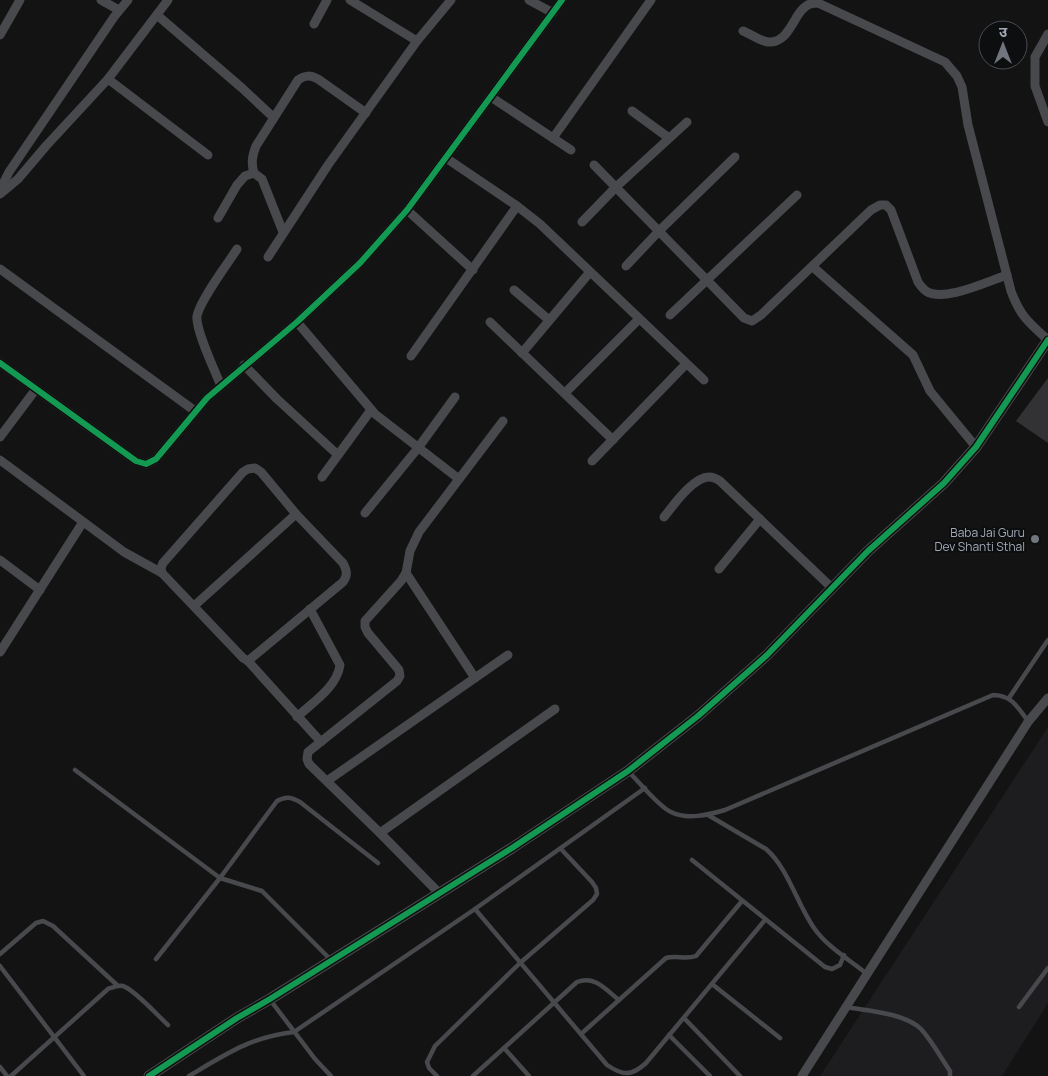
<svg xmlns="http://www.w3.org/2000/svg" width="1048" height="1076" viewBox="0 0 1048 1076" font-family="Manrope,'Noto Sans Devanagari',sans-serif">
	<rect width="100%" height="100%" fill="#131313"/>
	<!-- built -->
	<path fill="#1d1d1f" d="M1048,727V1003L1002,1076H820Z"/>
	<!-- building -->
	<path fill="#323234" d="M1048,378V443L1016,421Z"/>
	<g fill="none" stroke-linecap="round" stroke-linejoin="round">
		<!-- service -->
		<g stroke="#47494c" stroke-width="4.5">
			<path d="M1009,698L1048,640"/>
			<path d="M75,770L220,878L262,891L330,959"/>
			<path d="M629,772C638,781 660,808 671,812C687,820 708,815 725,810L993,695C1012,695 1018,708 1028,721"/>
			<path d="M708,815L766,849C788,868 797,904 814,928C827,947 850,960 867,974"/>
			<path d="M692,860L825,967L832,969L840,965L844,955"/>
			<path d="M475,909L607,1065C623,1076 632,1076 646,1063L765,920"/>
			<path d="M0,954L36,923L43,921L53,926L117,985"/>
			<path d="M156,959L220,878L277,801C286,796 291,797 300,802L378,863"/>
			<path d="M0,966L84,1076"/>
			<path d="M712,984L780,1038"/>
			<path d="M271,1001L315,1059L331,1076"/>
			<path d="M846,1007C868,1011 905,1013 921,1029C932,1041 941,1058 950,1071V1076"/>
			<path d="M1019,1007L1048,968"/>
			<path d="M684,1018L740,1076"/>
			<path d="M581,1034L666,958C676,955 686,960 696,956L742,901"/>
			<path d="M669,1035L710,1076"/>
			<path d="M504,1048L529,1076"/>
			<path d="M0,1067L7,1076"/>
			<path d="M11,1076L108,989C114,987 118,985 123,986C135,990 158,1016 168,1025"/>
			<path d="M189,1076C226,1054 251,1037 294,1032L475,909L645,788"/>
			<path d="M437,1076L429,1068L427,1062L435,1046L520,963L593,900L597,894L596,888L592,882L561,849"/>
			<path d="M473,1076L577,982C595,975 606,990 619,1000"/>
		</g>
		<!-- minor -->
		<g stroke="#47494c" stroke-width="9">
			<path d="M101,0L119,10"/>
			<path d="M350,0L417,41L451,0"/>
			<path d="M529,0L553,13"/>
			<path d="M157,15L242,88L273,117"/>
			<path d="M314,24L327,0"/>
			<path d="M743,31C751,34 760,41 768,42C792,43 793,10 810,4C813,3 816,3 818,3L945,62L957,76L962,87L968,125L1011,291C1020,316 1029,323 1048,340"/>
			<path d="M1048,34L1035,57V86L1048,122"/>
			<path d="M0,35L20,0"/>
			<path d="M108,79L208,155"/>
			<path d="M491,97L571,150"/>
			<path d="M632,111L669,138"/>
			<path d="M553,138L651,0"/>
			<path d="M446,158L517,206L540,224L704,380"/>
			<path d="M594,165L744,318L752,321L761,315L871,210L880,205H886L891,210L918,282C920,285 923,289 926,291C943,303 988,281 1007,275"/>
			<path d="M254,173C251,163 252,156 256,146L298,80C305,75 310,75 318,79L366,113"/>
			<path d="M0,190L9,172L114,17L128,0"/>
			<path d="M0,194L18,179L46,146L108,79L168,0"/>
			<path d="M407,210L473,270"/>
			<path d="M218,218L237,185L245,176L254,173L262,179L283,232"/>
			<path d="M582,222L616,187L687,122"/>
			<path d="M268,257L328,165L417,41"/>
			<path d="M626,266L659,231L735,157"/>
			<path d="M813,267L913,355L930,391L976,447"/>
			<path d="M0,269L195,411"/>
			<path d="M514,290L549,320"/>
			<path d="M670,315L797,195"/>
			<path d="M297,322L375,414L459,479"/>
			<path d="M490,322L613,440"/>
			<path d="M522,353L590,272"/>
			<path d="M411,356L517,206"/>
			<path d="M0,363L136,461L146,464L156,459L207,398L297,322L360,263L407,210L562,0"/>
			<path d="M244,365L277,399L338,455"/>
			<path d="M221,386C215,371 195,329 197,316C200,300 227,265 237,249"/>
			<path d="M565,393L639,319"/>
			<path d="M0,437L36,389"/>
			<path d="M0,460L124,552L162,573"/>
			<path d="M592,461L686,364"/>
			<path d="M255,468L261,472L296,514L343,563C347,571 348,575 343,582L248,661L243,658L162,573L161,568L163,563L243,472L248,469Z"/>
			<path d="M322,477L371,410"/>
			<path d="M365,513L418,448L455,397"/>
			<path d="M664,517C673,506 693,477 709,477C712,477 717,479 720,481L832,588"/>
			<path d="M0,560L40,590"/>
			<path d="M719,569L760,519"/>
			<path d="M406,573L475,678"/>
			<path d="M194,606L296,514"/>
			<path d="M0,652L83,522"/>
			<path d="M248,661L321,742"/>
			<path d="M297,717C313,702 337,687 340,665L310,609"/>
			<path d="M327,781L508,655"/>
			<path d="M380,833L555,709"/>
			<path d="M439,893L380,833L309,764L307,759L308,752L397,681L400,676L399,670L368,633L365,627V621L401,581L406,573L410,551L419,532L503,421"/>
			<path d="M802,1076L1028,722L1048,698"/>
		</g>
		<!-- tertiary -->
		<path stroke="#47494c" stroke-width="11" d="M149,1076L237,1018L270,999L512,848L628,771L698,716L767,655L868,551L944,483L976,447L1048,340"/>
		<defs>
			<g id="cycleway">
				<path d="M0,363L136,461L146,464L156,459L207,398L297,322L360,263L407,210L562,0"/>
				<path d="M149,1076L237,1018L270,999L512,848L628,771L698,716L767,655L868,551L944,483L976,447L1048,340"/>
			</g>
		</defs>
		<!-- cycleway casing -->
		<use href="#cycleway" stroke="#0d0e0f" stroke-width="9"/>
		<!-- cycleway -->
		<use href="#cycleway" stroke="#139951" stroke-width="6"/>
	</g>
	<!-- markers -->
	<circle fill="#71757d" stroke="#0d0e0f" stroke-width="2" cx="1035" cy="539" r="5"/>
	<g text-anchor="middle" dominant-baseline="central" stroke-width="4" stroke-linejoin="round" paint-order="stroke">
		<!-- poi labels -->
		<g font-size="12" fill="#a3aab6" stroke="#0d0e0f" text-anchor="end">
			<text x="1025" y="532">Baba Jai Guru<tspan x="1025" dy="14">Dev Shanti Sthal</tspan></text>
		</g>
	</g>
	<!-- north arrow -->
	<g transform="translate(1003 45)"><circle r="24" fill="#0d0e0f" stroke="#494c52"/>
	<path d="M0-4L9 19L0 12L-9 19Z" fill="#71757d"/>
	<text y="-8" font-size="14" font-weight="bold" text-anchor="middle" fill="#a3aab6">उ</text>
	</g>
</svg>
